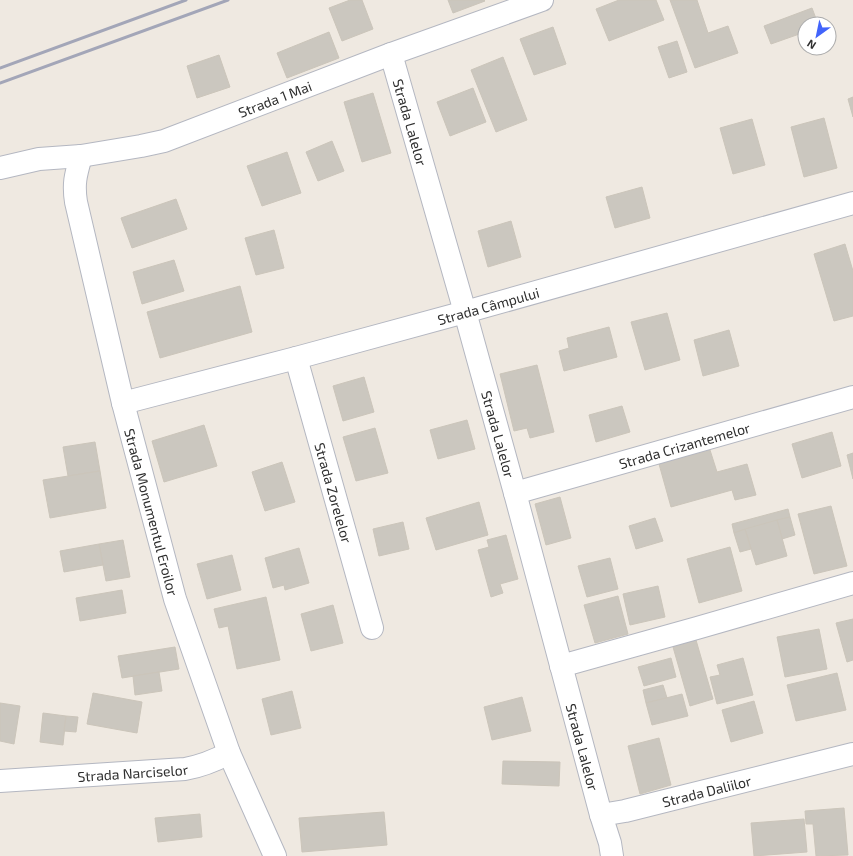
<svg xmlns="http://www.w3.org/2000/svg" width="853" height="856" viewBox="0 0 853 856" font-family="'Exo 2',sans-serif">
	<rect width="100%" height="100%" fill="#efe9e1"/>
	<!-- building -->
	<g fill="#cbc7bf" stroke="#cbc5ba">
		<path d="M350,0H362L373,29L342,41L329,8Z"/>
		<path d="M448,0H484L485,1L453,13Z"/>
		<path d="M619,0H656L664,20L609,41L596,9Z"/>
		<path d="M670,0H697L708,33L728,26L738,53L695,68Z"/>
		<path d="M812,8L818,24H805V32L771,44L764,26Z"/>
		<path d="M553,27L566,64L534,75L520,39Z"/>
		<path d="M329,32L339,58L287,78L277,53Z"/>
		<path d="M677,41L687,72L669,78L658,47Z"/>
		<path d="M219,55L230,87L197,98L187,66Z"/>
		<path d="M503,57L527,120L496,132L471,70Z"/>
		<path d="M473,88L486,122L450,136L437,102Z"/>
		<path d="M373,93L391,153L362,162L344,102Z"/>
		<path d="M853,97V117L848,99Z"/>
		<path d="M824,118L837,168L804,177L791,127Z"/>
		<path d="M752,119L765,165L733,174L720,128Z"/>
		<path d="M332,141L344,171L318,181L306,152Z"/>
		<path d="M287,152L301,193L262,206L247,166Z"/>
		<path d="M642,187L650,218L615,228L606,197Z"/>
		<path d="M176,199L187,229L132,248L121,218Z"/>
		<path d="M511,221L521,257L488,267L478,231Z"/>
		<path d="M274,230L284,268L256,275L245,238Z"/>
		<path d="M845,244L853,271V316L834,321L814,254Z"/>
		<path d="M174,260L184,291L142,304L133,272Z"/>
		<path d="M240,286L252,332L160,358L147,312Z"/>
		<path d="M667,313L680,360L645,370L631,322Z"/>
		<path d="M609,327L617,357L564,371L559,351L569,348L567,338Z"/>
		<path d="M729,330L739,366L703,376L694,340Z"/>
		<path d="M537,365L554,432L530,438L527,428L514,431L500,374Z"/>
		<path d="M364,377L374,412L343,421L333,386Z"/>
		<path d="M622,406L630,432L596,442L589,415Z"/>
		<path d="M467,420L475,449L438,459L430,430Z"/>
		<path d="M204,425L217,466L164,482L152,441Z"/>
		<path d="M375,428L388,473L356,481L343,437Z"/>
		<path d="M832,432L841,466L802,478L792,444Z"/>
		<path d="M95,442L100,471L68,476L63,447Z"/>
		<path d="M710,450L717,472L747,464L756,495L735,500L732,490L671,507L659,464Z"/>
		<path d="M853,453V479L847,455Z"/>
		<path d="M282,462L295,502L265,511L252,472Z"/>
		<path d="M100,471L106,508L50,518L43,480Z"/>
		<path d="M560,497L571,538L546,545L535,504Z"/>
		<path d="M479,502L488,535L436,550L426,518Z"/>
		<path d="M831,506L847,566L814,574L798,514Z"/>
		<path d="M788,509L790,517L734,533L732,524Z"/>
		<path d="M790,517L795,535L782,539L777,520Z"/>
		<path d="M655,518L663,541L636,549L629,526Z"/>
		<path d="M777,520L787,556L756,565L745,529Z"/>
		<path d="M403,522L409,549L379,556L373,529Z"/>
		<path d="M745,529L751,549L740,552L734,533Z"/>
		<path d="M506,535L518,579L500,584L503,593L491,597L478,550L489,547L487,540Z"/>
		<path d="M123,540L130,577L106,581L99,544Z"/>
		<path d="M99,544L103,565L64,572L60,551Z"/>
		<path d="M730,547L742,591L699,603L687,559Z"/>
		<path d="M299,548L309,583L285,590L284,585L273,588L265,558Z"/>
		<path d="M232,555L241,590L207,599L197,564Z"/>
		<path d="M610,558L618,589L587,597L578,566Z"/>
		<path d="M658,586L665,617L630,625L623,594Z"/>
		<path d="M122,590L126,613L80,621L76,598Z"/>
		<path d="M618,596L628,634L595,643L584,605Z"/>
		<path d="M266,597L280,660L237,669L228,626L219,628L214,609Z"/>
		<path d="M333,605L343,643L311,651L301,614Z"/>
		<path d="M853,619V660L847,662L836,623Z"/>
		<path d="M819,629L827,669L785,677L777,637Z"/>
		<path d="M696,640L713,699L690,706L673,647Z"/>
		<path d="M175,647L179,669L122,678L118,656Z"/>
		<path d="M671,658L676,677L644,686L638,667Z"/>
		<path d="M743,658L753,695L717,704L710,677L720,675L717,665Z"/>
		<path d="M159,672L162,691L135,695L133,676Z"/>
		<path d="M837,673L846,710L796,721L787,685Z"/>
		<path d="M663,685L667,698L646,703L643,690Z"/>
		<path d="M292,691L301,728L271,735L262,699Z"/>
		<path d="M93,693L142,702L137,733L87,724Z"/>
		<path d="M682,694L688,716L652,725L646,703Z"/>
		<path d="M522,697L531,731L492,740L484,707Z"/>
		<path d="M754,701L763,733L731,742L722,710Z"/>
		<path d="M0,703L20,706L14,744L0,741Z"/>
		<path d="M43,713L66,716L63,745L40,742Z"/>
		<path d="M66,716L78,717L76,732L64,731Z"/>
		<path d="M659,738L671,785L640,794L628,746Z"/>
		<path d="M503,761L560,762L559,786L502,784Z"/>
		<path d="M844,808L848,855L816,856L813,824H806L805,811Z"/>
		<path d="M384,812L387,845L302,852L299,818Z"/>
		<path d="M200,814L202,837L158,842L155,818Z"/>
		<path d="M804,819L807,852L754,856L751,823Z"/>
	</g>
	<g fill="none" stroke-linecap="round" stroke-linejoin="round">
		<defs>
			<g id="street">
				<path id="s1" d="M391,54L465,312L515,493L601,815"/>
				<path id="s2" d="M81,156C76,174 73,183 76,202L123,403L175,599L229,753L275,856"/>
				<path id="s3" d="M0,168L39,159L81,156L141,146L164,141L391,54L542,0"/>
				<path id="s4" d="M296,358L372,628"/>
				<path id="s5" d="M123,403L296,358L465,312L853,203"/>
				<path id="s6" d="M515,493L853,397"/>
				<path d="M561,666L697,628L853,583"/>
				<path id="s7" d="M0,781L185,769C202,766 214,761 229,753"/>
				<path id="s8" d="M612,856L610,843L601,815L625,811L853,754"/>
			</g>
		</defs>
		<!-- street casing -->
		<use href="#street" stroke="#b4b7c1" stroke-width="24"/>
		<!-- street -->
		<use href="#street" stroke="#fff" stroke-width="22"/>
		<!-- rail -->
		<g stroke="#a3a6b8" stroke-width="3">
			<path d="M0,68L186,0"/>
			<path d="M0,83L228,0"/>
		</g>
	</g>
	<g text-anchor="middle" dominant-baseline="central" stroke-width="3.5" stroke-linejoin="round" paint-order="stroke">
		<!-- street labels -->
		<g font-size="14" fill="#2e2e2e" stroke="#fff">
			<text stroke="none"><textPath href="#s3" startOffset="285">Strada 1 Mai</textPath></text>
			<text stroke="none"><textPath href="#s1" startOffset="71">Strada Lalelor</textPath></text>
			<text stroke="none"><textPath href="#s5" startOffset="378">Strada Câmpului</textPath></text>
			<text stroke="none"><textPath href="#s1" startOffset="395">Strada Lalelor</textPath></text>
			<text stroke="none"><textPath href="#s6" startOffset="176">Strada Crizantemelor</textPath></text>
			<text stroke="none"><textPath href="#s4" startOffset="140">Strada Zorelelor</textPath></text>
			<text stroke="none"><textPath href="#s2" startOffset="366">Strada Monumentul Eroilor</textPath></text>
			<text stroke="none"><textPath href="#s1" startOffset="719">Strada Lalelor</textPath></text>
			<text stroke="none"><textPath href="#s7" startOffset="133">Strada Narciselor</textPath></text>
			<text stroke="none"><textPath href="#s8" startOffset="151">Strada Daliilor</textPath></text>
		</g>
	</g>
	<!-- north arrow -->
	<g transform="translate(817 36) rotate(213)"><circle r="19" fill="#ffffff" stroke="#ababab"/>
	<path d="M0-3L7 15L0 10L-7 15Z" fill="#4264fb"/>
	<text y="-6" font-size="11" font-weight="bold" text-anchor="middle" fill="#2e2e2e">N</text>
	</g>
</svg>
